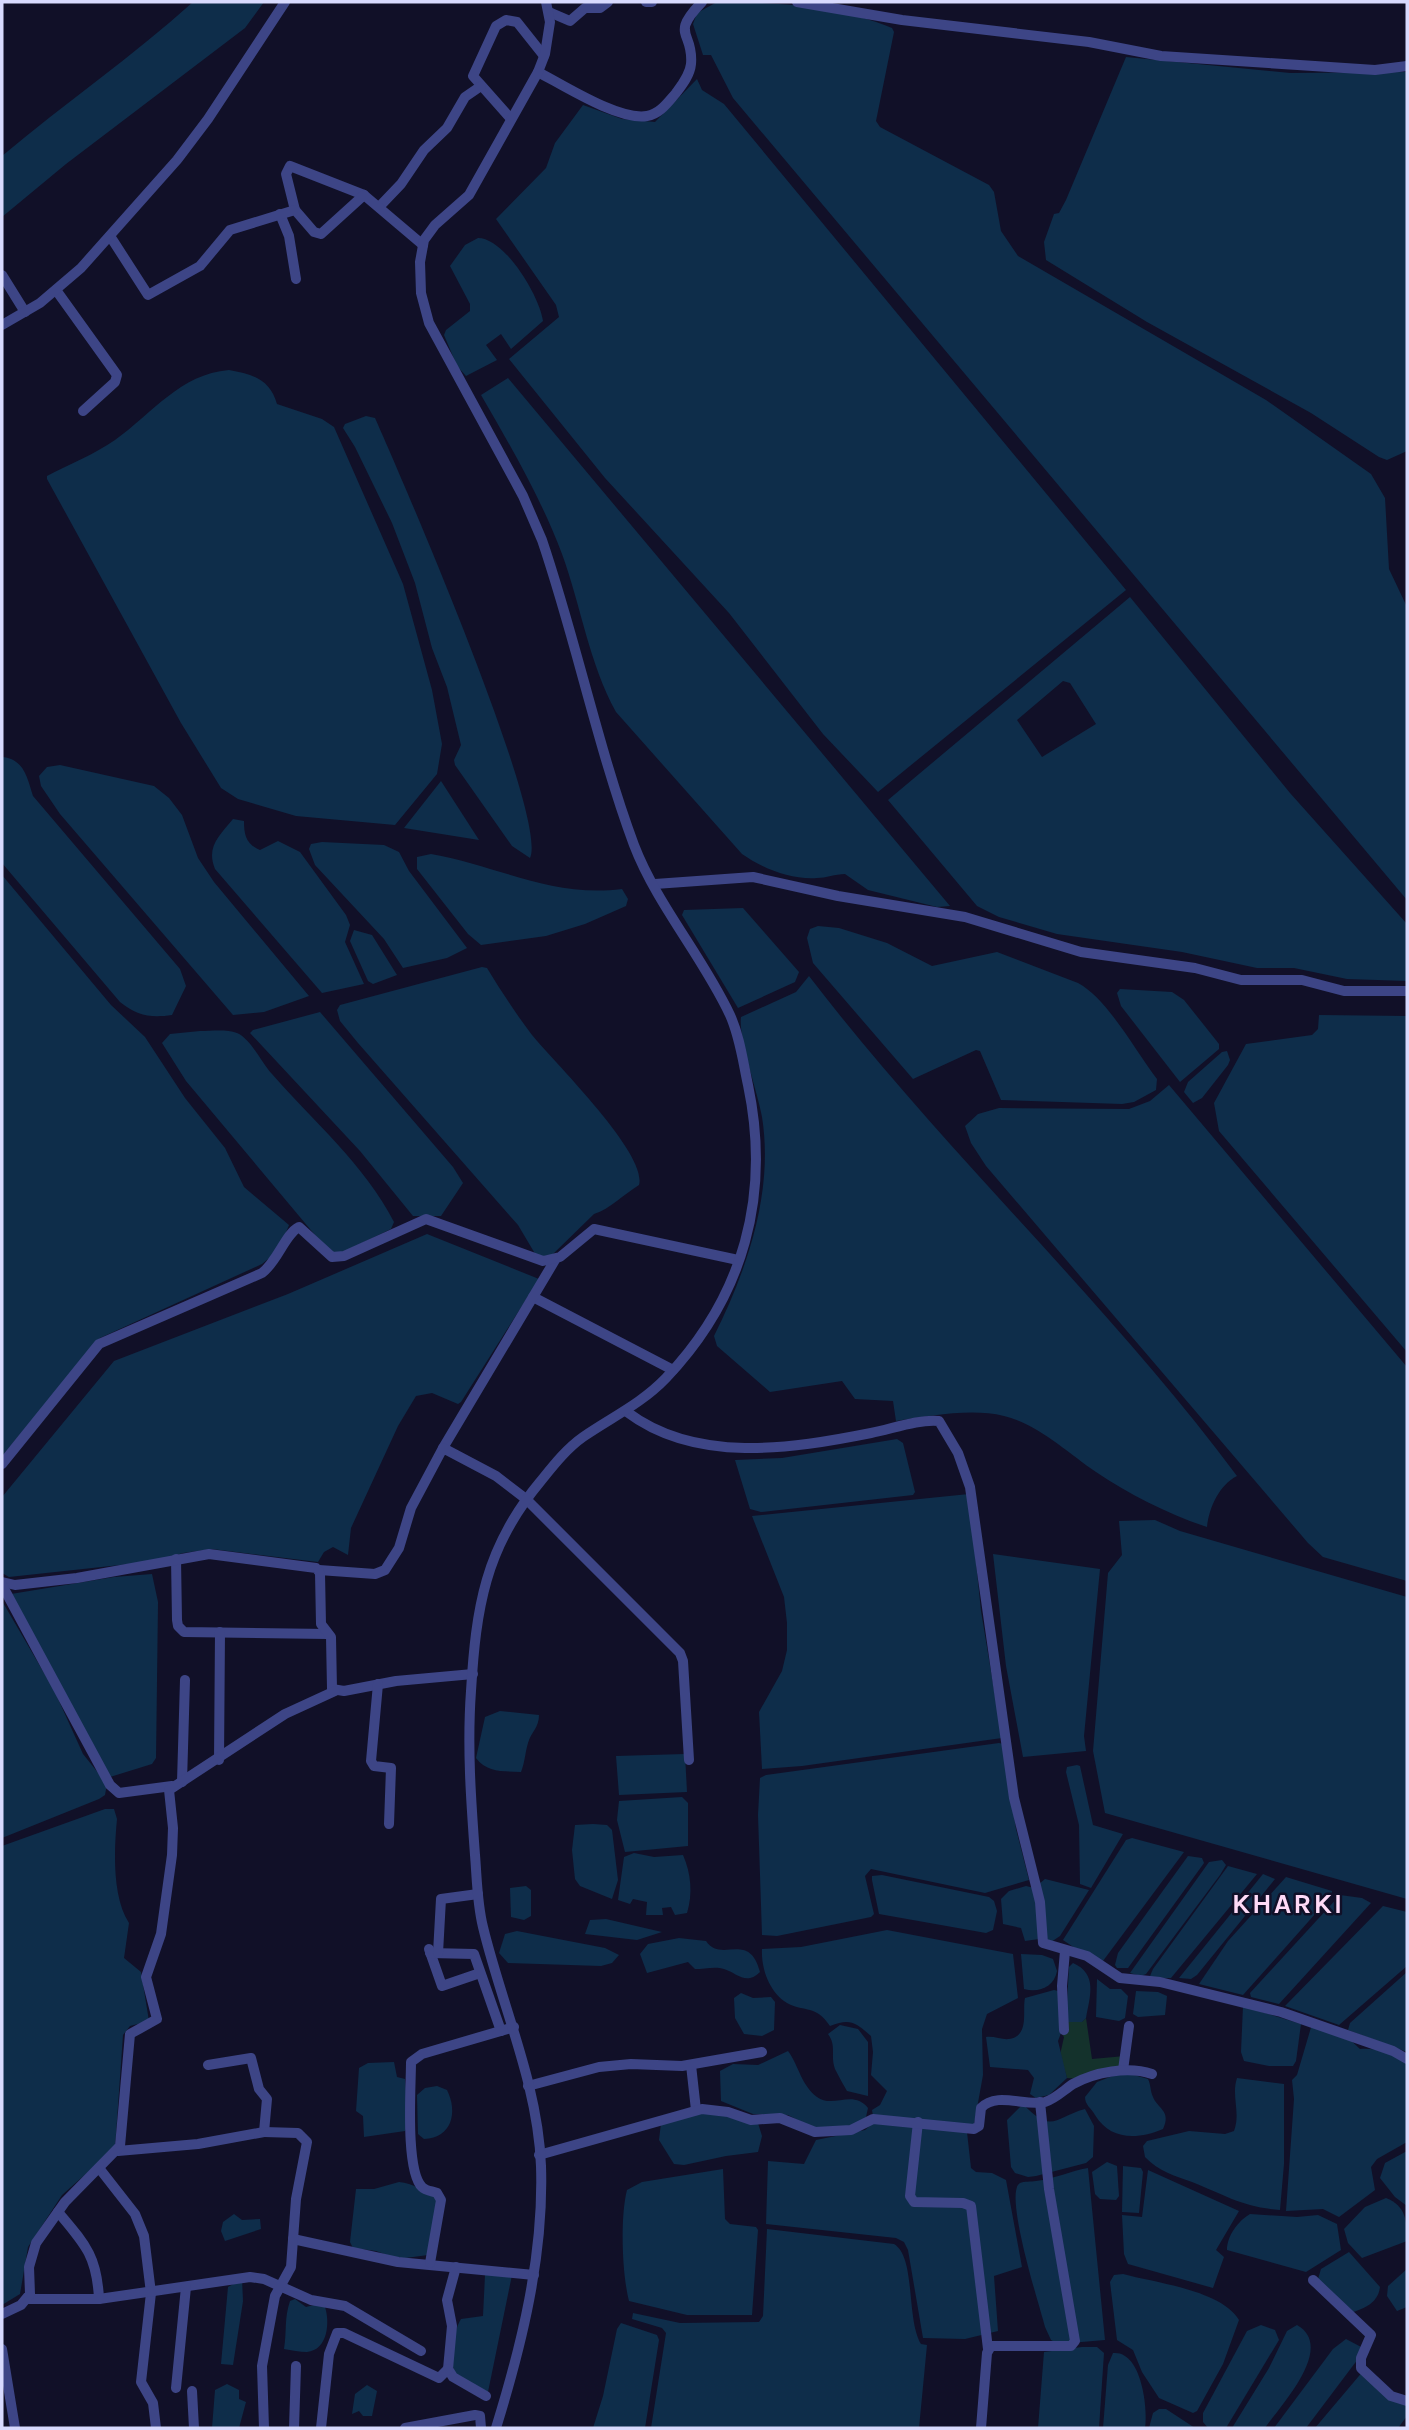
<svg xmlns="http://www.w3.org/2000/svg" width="1409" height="2430" viewBox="0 0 1409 2430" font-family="Karla,sans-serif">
	<rect width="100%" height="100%" fill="#111028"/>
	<!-- green -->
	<path fill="#14322c" d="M1086,2018L1092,2059L1125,2056L1123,2070L1082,2079L1067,2078L1060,2055L1064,2037L1061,2033L1066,2022H1082Z"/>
	<!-- water -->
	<g fill="#0e2d4a" fill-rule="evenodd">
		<path d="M193,2H264L245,28L66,164L2,217V156C65,103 132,57 193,2Z"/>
		<path d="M717,2C773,2 839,5 892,28L894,32L876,121L880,127L989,185L994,192L1001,231L1018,256L1266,400L1371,474L1385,498L1389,569L1407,607V900L733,98L711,55H703L693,24L697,13Z"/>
		<path d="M1126,57L1290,73L1407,72V451L1387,460L1379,457L1311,413L1147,322L1046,260L1044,242L1054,214L1059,213L1066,200Z"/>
		<path d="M697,79L702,90L724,104L1126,590L878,792L823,734L729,613L605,478L509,359L559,317L556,305L496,219L546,168L555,143L583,105L622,119L655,122Z"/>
		<path d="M478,238C505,238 540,297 543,321L511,349L501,334L486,345L497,360L466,376L457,366L444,335L446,330L470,311V304L450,266L465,245Z"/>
		<path d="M229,370C252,374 270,379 277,404L322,419L334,427L403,584L432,690L442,744L437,774L395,825L296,816L238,799L221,788L181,723L47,479V476C70,464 95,454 115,440C153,413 180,374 229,370Z"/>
		<path d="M508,378L950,906L937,907L868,890L845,874C835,874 826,878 817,878C791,880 762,868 742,854L616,712C589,663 581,606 562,554C541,498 511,447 481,395Z"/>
		<path d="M366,416L375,418C401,476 549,818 530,858L512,846L455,765L454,760L461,745L447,687L432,648L415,583L392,523L355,447L343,428L345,424Z"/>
		<path d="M1130,597L1290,793L1407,924V981L1347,979L1294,968H1257L1182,952L1057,934L999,917L977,906L888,800ZM1063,681L1070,683L1096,724L1042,757L1017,720Z"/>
		<path d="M2,757C24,759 27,777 33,796L180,969L186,986L172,1015C151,1018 137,1016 120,1002L2,863Z"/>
		<path d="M60,765L154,786L169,798L182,815L198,858L214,882L309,996L264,1012L233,1015L60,814L41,786L39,776L47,767Z"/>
		<path d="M441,781L479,840L404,828Z"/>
		<path d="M233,819L244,821C244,835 246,844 260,850L278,841L300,852L346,915L350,925L345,942L364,984L322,993L215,869C206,847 219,836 233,819Z"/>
		<path d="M322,842L384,845L399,852L409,871L467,948L447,958L403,968L384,939L315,865L309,849L311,844Z"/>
		<path d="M431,854C499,866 552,898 622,889L628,899L626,906L585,924L546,936L481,945L468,934L417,869V857Z"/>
		<path d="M2,875L111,1005L145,1037L185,1098L225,1148L244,1187L289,1225L279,1250L262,1264L100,1338L2,1456Z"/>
		<path d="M743,908L799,972L795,982L738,1008L682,915L684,910Z"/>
		<path d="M818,926L839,928L887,943L932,966L997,952L1078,983C1108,999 1136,1052 1157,1079L1156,1090L1134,1102L1122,1104L1001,1100L980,1051L976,1050L913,1079L813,963L807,938L810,929Z"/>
		<path d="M354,930L372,935L397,975L373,984L368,981L350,941Z"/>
		<path d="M482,967L487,968C501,991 516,1014 532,1035C554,1062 648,1154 639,1185C624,1194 610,1209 594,1214L552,1255L537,1257L518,1225L358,1043L340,1021L337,1010L340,1005Z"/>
		<path d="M809,976C942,1150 1106,1300 1237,1476C1219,1485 1209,1508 1207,1527C1168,1514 1130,1495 1096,1472C1068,1453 1038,1424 1004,1416C971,1408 930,1416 896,1421L893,1401L855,1399L842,1381L770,1392L717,1346L714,1336C747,1270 774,1192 762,1117C758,1093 738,1037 741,1017L796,992Z"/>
		<path d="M1120,989L1172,992L1184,1000L1219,1044V1049L1180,1082L1121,1006L1117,993Z"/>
		<path d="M320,1012L453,1167L463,1183L441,1216H413L360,1151L250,1033L253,1030Z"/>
		<path d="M1319,1015L1407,1016V1352L1219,1131L1214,1103L1246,1044L1312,1035L1318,1029Z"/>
		<path d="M200,1031C211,1031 227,1029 237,1033C251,1039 261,1062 272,1074C313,1121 365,1165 394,1222L391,1229L339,1254L332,1253L320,1241L186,1081L162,1043L170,1034Z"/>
		<path d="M1227,1051L1230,1060L1228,1065L1202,1098L1193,1103L1184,1092L1188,1082L1222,1052Z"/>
		<path d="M1169,1085L1407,1367V1581L1323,1557L1308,1543L986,1166L971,1143L965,1126L978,1114L999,1108L1129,1109L1150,1101Z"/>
		<path d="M427,1234L539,1279L461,1402L458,1404L432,1393L416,1396L398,1426L351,1528L348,1555L333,1547L324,1552L318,1562L212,1549L183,1553L157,1561L9,1577L2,1573V1497L114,1361L288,1294Z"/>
		<path d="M897,1439L903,1443L915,1492L913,1495L761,1512L750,1509L735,1460L782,1458Z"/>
		<path d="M969,1494L981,1611L1002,1738L802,1766L762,1769L759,1712L782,1671L787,1650V1623L784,1597L752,1516Z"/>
		<path d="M1155,1520L1180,1531L1407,1597V1899L1105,1813L1093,1751L1108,1573L1122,1555L1119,1521Z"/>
		<path d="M993,1554L1100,1569L1084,1736L1086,1751L1023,1757L1006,1666Z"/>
		<path d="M152,1574L158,1602L156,1758L152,1764L110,1777L11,1594L114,1577Z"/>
		<path d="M2,1601L54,1690L83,1754L107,1784L105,1795L99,1799L2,1838Z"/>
		<path d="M500,1711L539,1715C539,1728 531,1732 528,1743C525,1753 525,1762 521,1772C504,1771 487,1773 476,1758L485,1717Z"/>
		<path d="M999,1743L1003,1744L1016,1829L1029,1880L985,1893L871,1869L865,1876L874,1914L871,1917L777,1936L762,1935L758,1815L760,1778L766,1775Z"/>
		<path d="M685,1754L687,1792L619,1795L616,1756Z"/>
		<path d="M1077,1765L1080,1766L1093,1825L1123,1834L1091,1888L1080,1884L1079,1825L1066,1772L1067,1767Z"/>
		<path d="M682,1797L688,1803V1846L625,1852L617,1820L619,1801Z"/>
		<path d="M105,1809H114L117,1819C114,1850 112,1897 129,1923L124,1958L141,1972L149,2021L130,2026L123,2035L115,2148L62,2195L28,2247L20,2294L2,2305V1846Z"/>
		<path d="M593,1824L607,1825L612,1830L618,1880L612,1899L580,1886L575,1879L572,1850L575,1825Z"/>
		<path d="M1132,1838L1184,1852L1100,1965L1063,1940L1126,1840Z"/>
		<path d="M634,1853L654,1857L683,1855C691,1873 693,1894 687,1913L675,1915L671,1907L662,1908L663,1915H646L647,1902L633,1899L630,1904L618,1900L624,1857Z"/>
		<path d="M1188,1856L1202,1858L1204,1863L1128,1968H1117L1115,1965L1118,1953Z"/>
		<path d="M1222,1860L1226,1865L1220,1875L1146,1974L1141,1976L1130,1973L1209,1862Z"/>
		<path d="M1228,1866L1257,1874L1171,1978H1153L1150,1976L1153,1969Z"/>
		<path d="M1263,1874L1275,1879L1197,1975L1191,1979L1179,1978Z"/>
		<path d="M882,1875L989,1897L994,1901L997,1911L993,1930L986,1933L879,1914L872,1880V1876Z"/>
		<path d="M1286,1877L1332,1891V1895L1243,1995L1199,1984L1228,1941Z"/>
		<path d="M1045,1879L1089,1890L1060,1936L1051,1942L1046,1938L1039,1884Z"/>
		<path d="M526,1886L531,1890V1916L524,1920L511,1917L510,1888Z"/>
		<path d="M1026,1886L1034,1888L1036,1894L1039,1939L1025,1941L1021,1928L1003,1924L1001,1899L1009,1891Z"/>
		<path d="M1340,1895L1362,1898L1371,1903L1279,2004L1251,1997L1250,1993Z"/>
		<path d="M1383,1906L1407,1912V1966L1339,2025L1285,2006Z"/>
		<path d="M606,1919L662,1932L637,1940L585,1934L590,1920Z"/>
		<path d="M887,1930L1013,1954L1018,1998L987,2014L982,2029L983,2075L974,2125L873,2116L872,2110L880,2105L887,2091L871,2075L873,2052L871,2036C855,2022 850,2018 830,2026C815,2004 806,2013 787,2003C769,1992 761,1968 762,1949L801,1947Z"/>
		<path d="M517,1931L605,1948L619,1955L612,1963L601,1966L508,1963L499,1953L505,1934Z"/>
		<path d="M679,1938L706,1941C721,1964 749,1930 760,1972C746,1986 737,1973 724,1969C716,1966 704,1969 695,1969L688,1962L647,1973L640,1954L648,1944Z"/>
		<path d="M1021,1954L1042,1955L1053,1959L1057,1971C1054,1987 1039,1993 1024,1989Z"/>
		<path d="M1073,1963C1098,1974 1090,1996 1086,2018L1082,2022H1066L1069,1967Z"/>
		<path d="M1407,1972V2052L1348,2030L1350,2023Z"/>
		<path d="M1097,1979L1110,1989H1121L1128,1996L1125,2018L1119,2021L1096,2017Z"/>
		<path d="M1054,1990L1058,1991L1061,2033L1058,2041L1067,2078L1049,2095L1036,2098L1030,2094L1034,2078L1028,2070L990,2067L986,2037C994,2036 1003,2040 1009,2039C1030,2036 1022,2011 1025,1998Z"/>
		<path d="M1136,1991L1158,1992L1167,1996L1165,2015L1138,2017L1133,2014Z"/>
		<path d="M741,1993L753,1998L771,1997L775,2002L774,2030L762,2036L744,2034L735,2018L734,1998Z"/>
		<path d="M1243,2006L1301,2024L1296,2061L1293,2066H1269L1244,2061L1241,2052Z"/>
		<path d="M1312,2024L1345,2035L1360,2049C1379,2048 1392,2053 1407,2063V2142L1377,2159L1371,2167L1375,2190L1339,2217L1323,2209L1286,2211L1294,2099L1292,2080L1297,2075Z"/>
		<path d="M840,2025L858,2029L868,2042V2096L847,2091C843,2084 839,2077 835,2069C830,2056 837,2046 828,2034Z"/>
		<path d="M788,2051C799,2066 801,2085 817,2097C833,2109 853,2089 868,2108L866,2117L851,2127L813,2128L788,2115L753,2114L721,2101L720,2071L733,2064L758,2065Z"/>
		<path d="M394,2062L397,2077L405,2079L409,2122L405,2131L364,2137L363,2116L356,2111L359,2068L368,2063Z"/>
		<path d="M1115,2075H1134L1148,2079C1151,2085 1150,2091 1153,2097C1157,2108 1172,2111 1163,2129C1137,2140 1110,2140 1095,2115C1091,2108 1085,2105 1085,2097L1097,2082Z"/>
		<path d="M1237,2078L1284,2084V2164L1280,2210C1242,2207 1225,2195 1192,2182C1175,2176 1158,2171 1145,2157L1143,2146L1147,2141L1189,2131L1225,2134L1234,2131C1241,2113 1231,2096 1237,2078Z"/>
		<path d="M437,2086L447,2090C458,2112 452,2138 424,2139L418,2134L417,2095L425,2088Z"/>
		<path d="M1023,2104C1052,2135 1055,2117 1085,2109L1094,2126L1093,2157L1086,2163L1036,2176L1028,2177L1015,2173L1011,2167L1007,2120Z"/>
		<path d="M707,2111L758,2123L762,2136L758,2152L726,2156L684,2165L674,2164L659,2140L661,2123Z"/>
		<path d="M873,2123L967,2132L971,2168L976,2172L992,2173L1006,2180L1022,2267L994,2276L998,2331L965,2339L923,2338L908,2250L904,2242L896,2238L766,2224L768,2161L804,2164L816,2140L865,2130Z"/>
		<path d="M1407,2151V2206L1395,2197L1380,2178L1385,2163Z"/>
		<path d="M1107,2162L1117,2166L1119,2196L1116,2200L1100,2199L1095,2194L1092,2172Z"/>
		<path d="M1123,2166L1141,2168L1143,2172L1139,2213L1122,2212Z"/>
		<path d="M1088,2168L1105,2340L1058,2344L1051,2340L1045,2327C1040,2307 1003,2192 1020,2183C1024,2181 1031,2182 1036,2181C1054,2179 1070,2171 1088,2168Z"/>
		<path d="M723,2169L725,2219L730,2224L756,2227L758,2230L752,2315H687L629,2301C622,2274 620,2217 627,2190L642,2182Z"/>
		<path d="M1148,2170L1239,2211L1216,2250L1224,2257L1213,2288L1128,2264L1124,2254L1122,2215L1142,2217Z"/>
		<path d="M399,2182C413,2183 424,2192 438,2197L428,2255L398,2259L376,2251L353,2248L350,2242L356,2189H374Z"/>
		<path d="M1386,2198C1406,2206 1407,2221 1407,2241L1362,2258L1348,2243L1344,2229L1365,2207Z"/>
		<path d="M234,2214L242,2220L260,2219L261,2229L225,2241L221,2231L223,2222Z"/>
		<path d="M1250,2214L1297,2217L1318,2215L1337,2224L1341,2250L1306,2272L1227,2250C1227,2236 1238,2221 1250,2214Z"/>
		<path d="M767,2229L894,2244C916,2257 906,2319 921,2344L927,2345L919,2428H651L666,2333L662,2328L632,2319L633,2313L680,2323L759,2322L763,2316Z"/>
		<path d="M1349,2252L1380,2287C1378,2303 1365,2308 1351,2313L1318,2279L1321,2269Z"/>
		<path d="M1407,2269V2307L1397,2311L1387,2296L1388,2286Z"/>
		<path d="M493,2272L512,2275L488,2392C478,2387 465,2382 457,2375C447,2365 454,2329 461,2319L483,2316L485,2275Z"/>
		<path d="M1123,2274C1156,2283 1221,2290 1239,2320L1223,2364L1197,2411L1193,2413L1159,2398L1142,2372L1133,2350L1117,2340L1110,2282L1114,2275Z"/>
		<path d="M242,2279L243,2301L233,2365L221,2364L228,2287Z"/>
		<path d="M295,2299L306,2307L318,2304L325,2307C330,2322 328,2350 307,2352C300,2352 291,2350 284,2349C287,2331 284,2319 290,2301Z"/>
		<path d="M621,2323L657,2335L659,2340L645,2428H593L603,2396L617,2329Z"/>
		<path d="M1261,2325L1275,2330L1279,2340L1226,2428H1208L1203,2422V2413L1247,2331Z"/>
		<path d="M1297,2325C1336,2347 1281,2405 1265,2428H1232L1269,2368L1287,2331Z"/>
		<path d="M1346,2339L1363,2348L1361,2355L1306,2428H1274L1333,2349Z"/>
		<path d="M1082,2347H1097L1104,2353L1099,2428H1038L1044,2352Z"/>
		<path d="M1113,2353C1141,2350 1148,2407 1145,2428H1103L1108,2365Z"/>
		<path d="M1364,2370L1382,2391L1407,2403V2416L1398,2428H1315Z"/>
		<path d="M227,2384L239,2390V2399L246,2402L239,2428H212L215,2390Z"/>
		<path d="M367,2385L377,2391L372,2416H363L359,2411L352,2414L355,2394Z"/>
		<path d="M1159,2409H1166L1195,2428H1149L1153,2413Z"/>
	</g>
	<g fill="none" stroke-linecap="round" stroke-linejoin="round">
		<!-- minor -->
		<g stroke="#3d4586" stroke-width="10">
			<path d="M646,2H652"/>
			<path d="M797,2L902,20L1089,42L1161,56L1375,70L1407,66"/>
			<path d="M549,12L570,21L585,8H600L608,2"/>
			<path d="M538,72C563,85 619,121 647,116C660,114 668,102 676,93C682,85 690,75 691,64C694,31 669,36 702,2"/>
			<path d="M511,119L473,76L496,26L506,20L517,22L544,56"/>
			<path d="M380,206L401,184L424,150L447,128L465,97L481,86"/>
			<path d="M295,210L286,174L290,166L364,195"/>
			<path d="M280,214L289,236L296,279"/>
			<path d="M110,236L148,295L200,266L230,230L295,210L314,232L321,234L364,195L423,245"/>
			<path d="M2,275L25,312"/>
			<path d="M56,290L117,375L115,382L83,411"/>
			<path d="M2,325L40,303L81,268L177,160L208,119L285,2"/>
			<path d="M655,884L753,877L838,896L965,917L1081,952L1195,968L1241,980H1302L1344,991H1407"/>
			<path d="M533,1297L673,1370"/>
			<path d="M627,1412C696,1464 791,1449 871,1433C892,1429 918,1419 939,1421L958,1453L970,1487L1014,1798L1040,1902L1043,1943L1087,1956L1120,1978L1160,1982L1281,2012L1393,2051L1407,2059"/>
			<path d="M443,1448L555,1260"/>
			<path d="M2,1464L99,1344L262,1273C278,1261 285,1234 299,1227L332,1257L344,1256L426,1219L543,1261L560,1257L594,1229L738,1260"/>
			<path d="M176,1559L177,1620L178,1626L184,1632L328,1634"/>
			<path d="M319,1570L375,1574L385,1570L399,1548L411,1508L443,1448L496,1476L526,1499L680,1653L683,1661L689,1760"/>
			<path d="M2,1582L15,1585L77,1578L209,1554L316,1568L320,1573L321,1624L331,1637L332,1689L344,1691L396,1681L473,1674"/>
			<path d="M2,1585L110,1785L119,1793L172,1786"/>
			<path d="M378,1684L371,1761L374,1766L391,1768L389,1824"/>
			<path d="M219,1760L220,1632"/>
			<path d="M182,1782L185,1680"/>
			<path d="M429,1949L442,1986L480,1973"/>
			<path d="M430,1953L474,1954L501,2031"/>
			<path d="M438,1953L441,1899L478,1894"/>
			<path d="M1064,2030L1062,1986L1065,1951"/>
			<path d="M691,2065L696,2110"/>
			<path d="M1123,2070L1129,2026"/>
			<path d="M528,2086L599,2067L631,2064L682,2066L762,2052"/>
			<path d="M918,2122L910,2196L914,2202L963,2203L971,2206L988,2349"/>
			<path d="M118,2151L198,2144L264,2132L267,2099L259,2089L251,2058L208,2065"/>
			<path d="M539,2155L702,2109L728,2112L751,2120L780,2118L815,2132L851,2130L873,2119L974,2129L979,2126L981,2108C997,2091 1025,2107 1045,2102C1055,2099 1064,2090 1073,2084C1095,2072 1128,2066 1152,2074"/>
			<path d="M99,2168L135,2214L144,2236L151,2293L141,2382L153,2403L156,2428"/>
			<path d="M58,2212C85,2244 97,2256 99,2299"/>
			<path d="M293,2239L398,2262L534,2275"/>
			<path d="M430,2263L441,2200L437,2193C432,2191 426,2191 422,2187C405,2170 411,2086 411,2062L422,2054L514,2027"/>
			<path d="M456,2267L447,2300L452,2326L448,2369L453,2377L486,2396"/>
			<path d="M1313,2280L1371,2335L1361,2358V2368L1391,2396L1407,2401"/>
			<path d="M27,2299H99L250,2277L264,2279L311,2300L345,2306L421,2351"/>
			<path d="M2,2314L21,2305L30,2294L29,2267L36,2243L65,2202L120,2146L130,2034L157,2019L146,1977L161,1934L172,1855L173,1828L169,1790L285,1714L335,1691"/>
			<path d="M2,2349L15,2428"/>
			<path d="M176,2388L186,2287"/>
			<path d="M192,2391L194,2428"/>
			<path d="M264,2428L262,2366L275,2296L291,2267L296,2199L307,2142L298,2133L264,2132"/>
			<path d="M294,2428L296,2366"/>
			<path d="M321,2428L329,2354L337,2333H344L439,2378L448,2369"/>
			<path d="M405,2428L475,2415L480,2416L481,2428"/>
			<path d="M496,2428C522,2344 544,2255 541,2166C538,2084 502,2006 483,1927C477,1903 477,1879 475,1855C471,1801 467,1746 471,1691C476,1608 485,1548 540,1482C553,1466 566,1449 583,1437C612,1417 641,1404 666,1378C744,1296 771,1195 748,1085C743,1062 740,1037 730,1015C703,957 657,905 634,845C598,748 576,640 542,540L523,496L429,323L421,293L420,262L424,240L435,225L469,195L538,72L545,54L550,22L546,2"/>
			<path d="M981,2428L987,2353L991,2346H1071L1075,2341L1049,2189L1040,2102"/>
		</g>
	</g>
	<g text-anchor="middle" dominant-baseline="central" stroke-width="5" stroke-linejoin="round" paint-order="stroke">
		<!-- district labels -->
		<g font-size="28" font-weight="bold" letter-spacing="2" fill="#fedaf7" stroke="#111028">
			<text x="1288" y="1903">KHARKI</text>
		</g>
	</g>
	<!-- border -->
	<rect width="1409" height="2430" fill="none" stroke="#d8dafe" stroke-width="7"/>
</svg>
